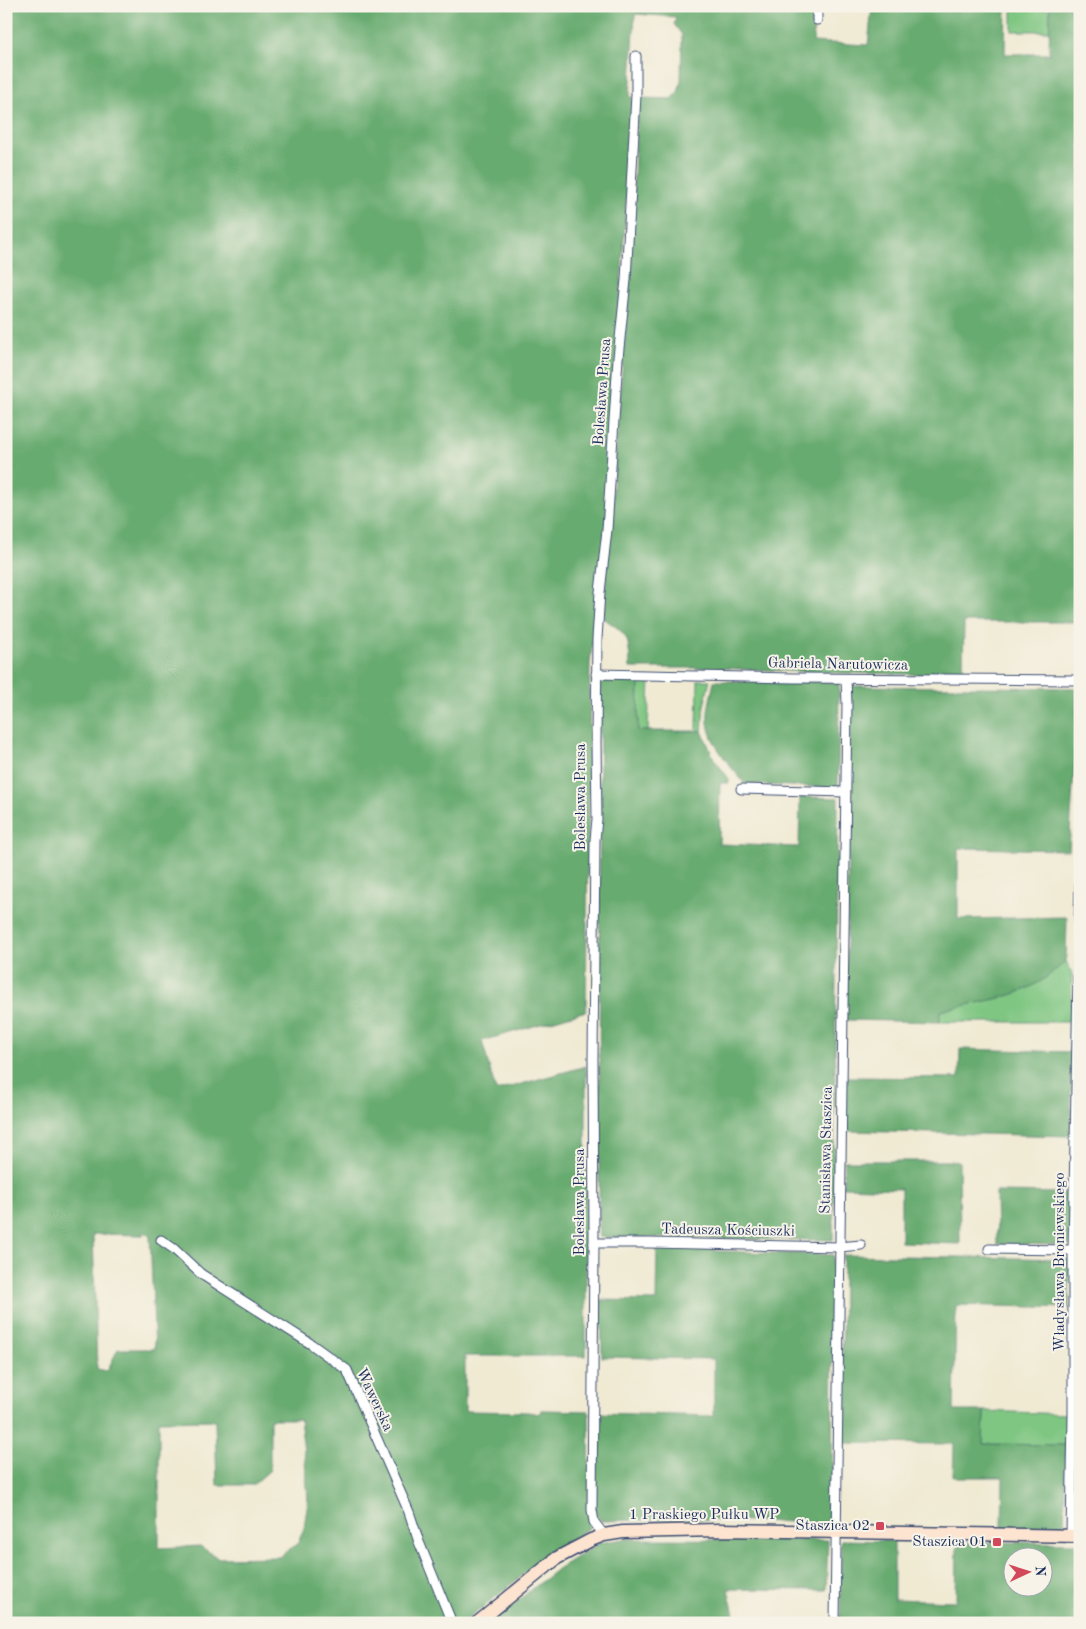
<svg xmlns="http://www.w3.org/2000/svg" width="1086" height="1629" viewBox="0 0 1086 1629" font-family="'Old Standard TT',serif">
	<rect width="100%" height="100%" fill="#f7f3e8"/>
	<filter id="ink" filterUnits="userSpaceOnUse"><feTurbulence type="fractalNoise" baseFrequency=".02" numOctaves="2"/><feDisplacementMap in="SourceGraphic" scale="10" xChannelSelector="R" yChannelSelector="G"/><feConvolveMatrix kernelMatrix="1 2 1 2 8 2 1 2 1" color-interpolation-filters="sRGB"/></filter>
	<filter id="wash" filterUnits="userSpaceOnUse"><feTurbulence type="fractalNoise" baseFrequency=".0096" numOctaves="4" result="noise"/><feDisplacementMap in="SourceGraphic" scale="20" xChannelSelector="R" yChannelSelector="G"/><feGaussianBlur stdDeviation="1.12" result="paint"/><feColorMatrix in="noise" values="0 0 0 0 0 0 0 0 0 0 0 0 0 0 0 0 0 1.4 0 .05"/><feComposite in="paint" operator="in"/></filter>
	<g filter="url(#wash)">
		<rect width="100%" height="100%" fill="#f0ead3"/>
		<!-- green -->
		<g fill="#7fc682" stroke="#4d7a70">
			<rect x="1012" y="9" width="38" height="22"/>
			<path d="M650,679L648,731H638L639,680Z"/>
			<path d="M698,680H710L704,706L702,731H697Z"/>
			<path d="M1066,961L1072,974L1071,1022H940L939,1011C973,1002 1011,1000 1041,981C1050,975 1058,968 1066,961Z"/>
			<path d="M984,1411L1066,1414V1445L983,1444Z"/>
			<path d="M1075,1491H1080V1528H1076Z"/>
		</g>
		<!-- forest -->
		<g fill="#67ab70" stroke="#416d67" fill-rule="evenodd">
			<path d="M6,6H815L813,42L868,45L872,6H1006L1005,54H1049L1050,6H1080L1079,622H964L963,675L840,673L716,668H630C629,637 629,635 603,618L628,294L638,98L672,99L678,92L681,81L682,35L674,24L676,17L635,14L630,97H633L605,534L590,663L586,1011L482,1041L496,1091L586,1066V1356H465V1411L528,1412L540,1414L542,1410L589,1411L590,1527L549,1554L463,1623H6ZM144,1231L150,1237L155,1349H118L107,1371L97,1369L93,1234L143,1235ZM270,1419H300L305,1459L308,1501L304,1528L298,1543L279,1557L218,1558L200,1546L159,1548V1421L215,1420L217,1485H253L270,1470Z"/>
			<path d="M600,679L639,680L638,731H702L714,759L729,779V783H720L719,844L799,847L800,797L838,798L833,1240L599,1237Z"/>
			<path d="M714,681L839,682L838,788L745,784C732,768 708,742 708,720C707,708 712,693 714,681Z"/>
			<path d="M850,686L1077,688L1076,739L1069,850L958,848V919L1067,917L1066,961C1058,968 1050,975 1041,981C1011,1000 974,1002 940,1011V1022L846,1020Z"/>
			<path d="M960,1049L1071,1052V1136L844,1131V1077L959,1078Z"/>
			<path d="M844,1161H959L960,1244L901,1242V1189L843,1187Z"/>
			<path d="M996,1192L1070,1193V1245L997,1244Z"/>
			<path d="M1080,1216V1411H1076Z"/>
			<path d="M657,1245L715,1246V1251L833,1255L832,1523L685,1519L601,1521L595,1513L596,1413L714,1416V1359L602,1357L601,1300L656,1301Z"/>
			<path d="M843,1255L1070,1259L1069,1308L956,1305L954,1411H984L983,1444L1066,1445L1064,1528H1002L1003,1477H953L954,1444L842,1443Z"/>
			<path d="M623,1539L828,1540L826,1590L728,1589L736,1623H489L559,1568L599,1543Z"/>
			<path d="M841,1540L894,1541V1599L956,1601L957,1542L1080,1543V1623H840ZM1014,1556H1044V1586H1014Z"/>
		</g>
	</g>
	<g filter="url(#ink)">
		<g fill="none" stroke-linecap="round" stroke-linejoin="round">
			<defs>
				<g id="street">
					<path d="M817,20V6"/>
					<path d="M596,674L794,678L1080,680"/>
					<path d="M741,789L845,792"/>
					<path d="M161,1240L174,1249L201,1274L311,1344L347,1370L409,1512L419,1542L452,1623"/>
					<path d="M594,1243H649L839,1247L861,1245"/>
					<path d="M989,1249L1073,1250"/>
					<path d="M604,1535L594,1522L592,1510L594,1243L593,1060L595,840L597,819L596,742L597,639L600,592L607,530L618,358L626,280L636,95V56"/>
					<path d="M1071,1535L1073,1415V1250L1080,869"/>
					<path d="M835,1623L847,703L846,679"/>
				</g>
				<path id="secondary" d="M477,1623L557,1558L591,1540L604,1535L623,1532L720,1530L1080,1536"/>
			</defs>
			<!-- street casing -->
			<use href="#street" stroke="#3b4b70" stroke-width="11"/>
			<!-- secondary casing -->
			<use href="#secondary" stroke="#3b4b70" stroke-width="15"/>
			<!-- street -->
			<use href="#street" stroke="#fff" stroke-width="9"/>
			<!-- secondary -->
			<use href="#secondary" stroke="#fde4d1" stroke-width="12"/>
		</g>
	</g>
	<!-- markers -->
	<g fill="#d1495b" stroke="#f7f3e8" stroke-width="2">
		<rect x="875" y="1521" width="10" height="10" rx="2.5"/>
		<rect x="992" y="1537" width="10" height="10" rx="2.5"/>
	</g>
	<g text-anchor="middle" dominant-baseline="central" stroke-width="4" stroke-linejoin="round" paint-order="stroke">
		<!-- street labels -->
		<g font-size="15" fill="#1b2f5e" stroke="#f7f3e8">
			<text transform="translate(603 392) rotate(-86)">Bolesława Prusa</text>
			<text transform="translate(838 665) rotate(1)">Gabriela Narutowicza</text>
			<text transform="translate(581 797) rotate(-90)">Bolesława Prusa</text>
			<text transform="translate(827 1150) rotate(-89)">Stanisława Staszica</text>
			<text transform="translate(580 1202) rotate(-90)">Bolesława Prusa</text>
			<text transform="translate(728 1231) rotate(1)">Tadeusza Kościuszki</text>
			<text transform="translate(1060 1262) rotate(-90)">Władysława Broniewskiego</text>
			<text transform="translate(374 1400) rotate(65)">Wawerska</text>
			<text x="704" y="1515">1 Praskiego Pułku WP</text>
		</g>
		<!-- poi labels -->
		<g font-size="15" fill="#1b2f5e" stroke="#f7f3e8" text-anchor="end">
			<text x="870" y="1526">Staszica 02</text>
			<text x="987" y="1542">Staszica 01</text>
		</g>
	</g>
	<!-- margin -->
	<rect width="1086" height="1629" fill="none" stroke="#f7f3e8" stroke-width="25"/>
	<!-- north arrow -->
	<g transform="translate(1028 1572) rotate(86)"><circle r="24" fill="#f7f3e8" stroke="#9fa5b1"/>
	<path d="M0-4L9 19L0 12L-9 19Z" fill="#d1495b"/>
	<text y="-8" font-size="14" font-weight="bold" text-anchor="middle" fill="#1b2f5e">N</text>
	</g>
</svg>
